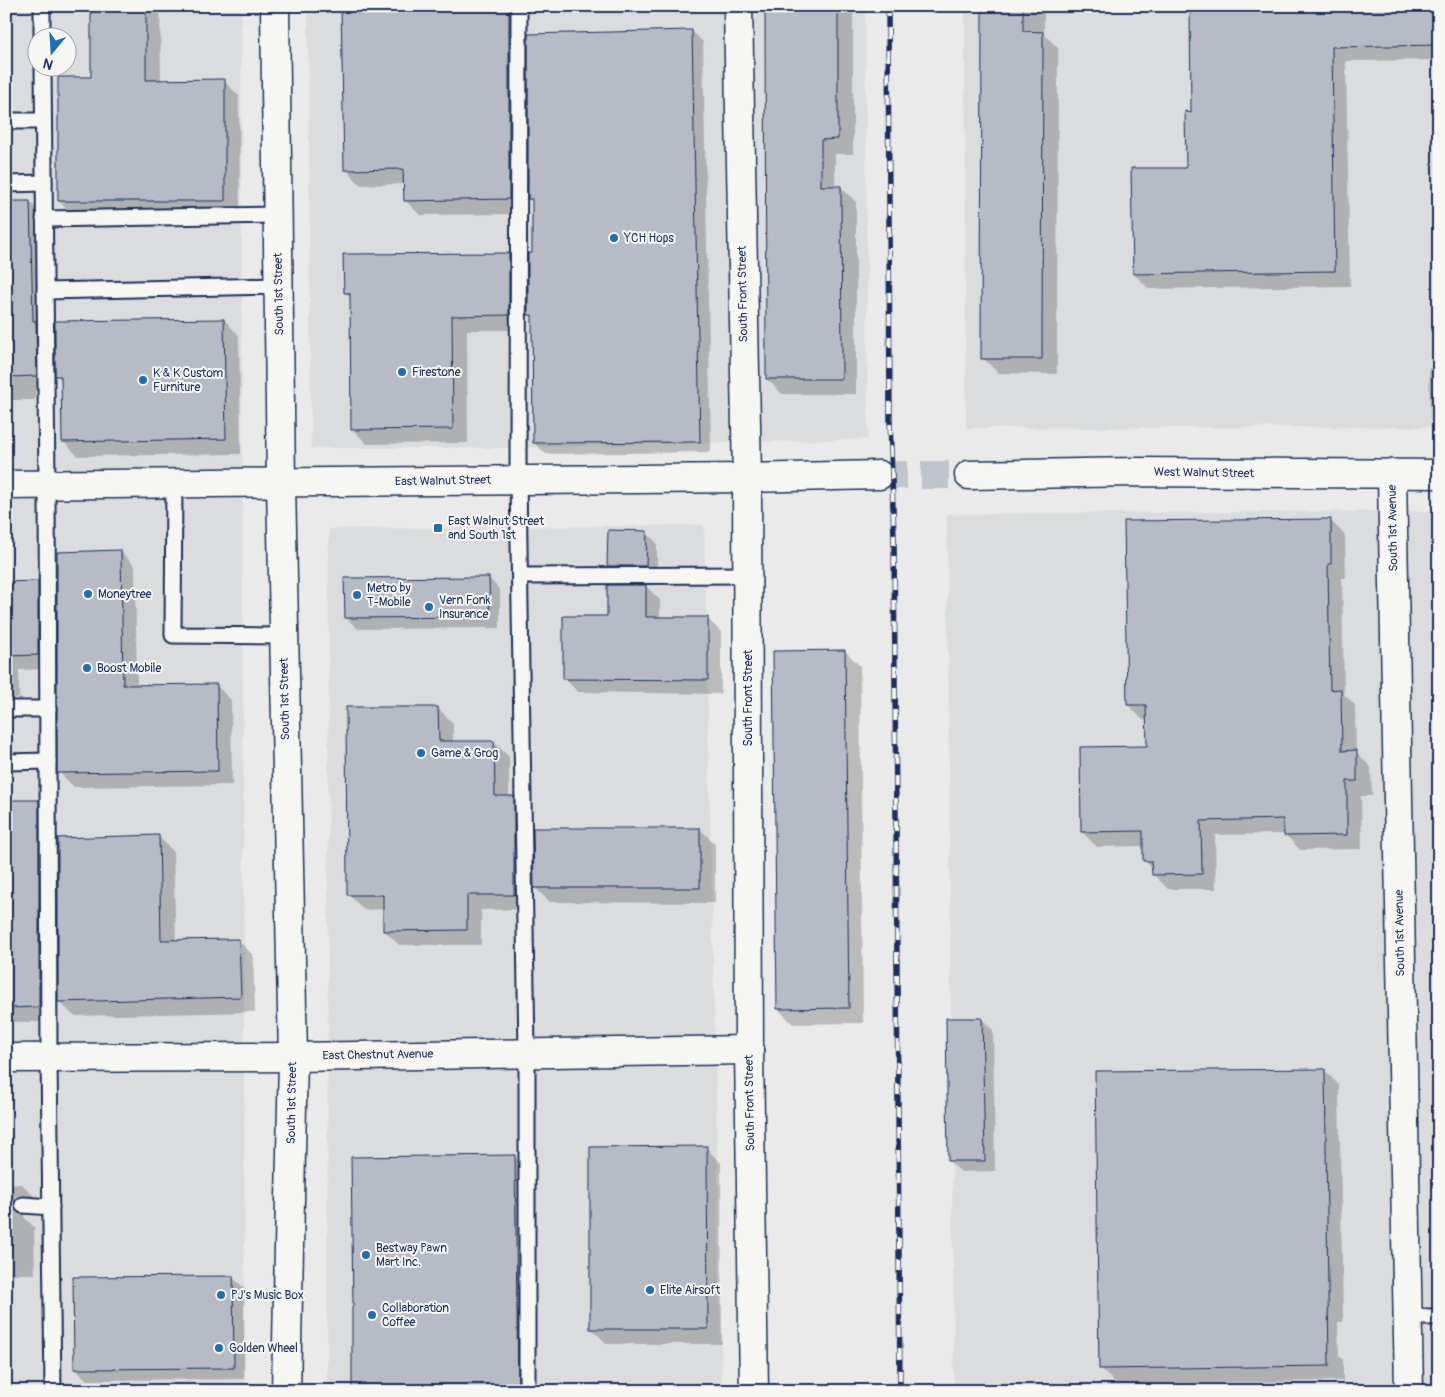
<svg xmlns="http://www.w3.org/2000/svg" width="1445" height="1397" viewBox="0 0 1445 1397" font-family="Pangolin,sans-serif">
	<rect width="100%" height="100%" fill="#e9eae9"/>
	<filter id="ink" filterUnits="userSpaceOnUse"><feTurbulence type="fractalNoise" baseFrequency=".02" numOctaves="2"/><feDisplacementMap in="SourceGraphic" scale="10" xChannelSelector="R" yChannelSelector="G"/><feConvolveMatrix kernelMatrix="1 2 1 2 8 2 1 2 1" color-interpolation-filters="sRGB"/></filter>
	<g filter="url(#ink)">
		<!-- built -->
		<g fill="#dadcde" fill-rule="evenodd">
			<path d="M6,6H241L245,1391H6ZM38,38H68V68H38Z"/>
			<path d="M308,6H865L868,439L505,448H311Z"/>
			<path d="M965,6H1439V427L966,428Z"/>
			<path d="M1439,511V1391H954L947,514Z"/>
			<path d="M704,525L722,1391H327L329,529Z"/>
		</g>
		<!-- shadow -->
		<g fill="#0003">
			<path d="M92,6H160L161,81H224L239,96L240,215L74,216L59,201L92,78Z"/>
			<path d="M343,6H523L524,214L420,215L405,200V184L361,185L346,170Z"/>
			<path d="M766,6H853V154H835V187H841L856,202V394H782L767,379Z"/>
			<path d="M983,6H1044V34L1058,48L1057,374L998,373L983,358Z"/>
			<path d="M1191,6H1439V60L1346,61L1350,286L1149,289L1134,274L1187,169L1193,114Z"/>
			<path d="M692,31L703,42L711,452L546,454L534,443V319L529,314L533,254V202L529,199Z"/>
			<path d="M30,202L45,217L51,391H35V400H6V203Z"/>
			<path d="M509,254L524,269L523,330H467L468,443L367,444L352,429L351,298L345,292Z"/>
			<path d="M224,320L239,335L241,454L78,456L63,441L62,381L57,375Z"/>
			<path d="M1429,368H1439V429L1430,420Z"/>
			<path d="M1330,520L1345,535L1346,578H1342L1344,694L1355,705L1356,752L1371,767L1372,796H1361L1362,849L1300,850L1285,834L1215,835L1216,889H1168L1153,874V869L1145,861L1144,846L1097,847L1082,832L1148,747L1147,720H1143L1128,705Z"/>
			<path d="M646,532L657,543V577H620L609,566Z"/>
			<path d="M120,551L135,566L137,686L216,685L231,700L232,785L74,787L59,772Z"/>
			<path d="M489,578L500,590V628L358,629L346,618Z"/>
			<path d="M37,582L52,597L53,669L19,670V698H6V583Z"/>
			<path d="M646,586L660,600V618H707L721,632V694L578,692L564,678L608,617Z"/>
			<path d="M845,651L860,666L863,1023L793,1024L778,1009Z"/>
			<path d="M438,708L453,723V742H494L509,757V797H513L528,812L529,909L481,910V945H399L384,930V909L364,910L349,895Z"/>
			<path d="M6,801H38L53,816L54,1022H6Z"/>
			<path d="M700,829L715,844V903L550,902L535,888Z"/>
			<path d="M158,836L173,851L176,941L238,940L253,955L255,1012L74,1016L59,1001Z"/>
			<path d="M982,1019L993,1030L995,1171L961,1172L949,1161Z"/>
			<path d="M1324,1070L1339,1085L1343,1322H1338L1339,1356L1343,1360V1381L1116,1384L1101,1369Z"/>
			<path d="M706,1148L721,1163L722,1344H607L592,1329Z"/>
			<path d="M514,1156L526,1168L529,1391H354V1308Z"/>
			<path d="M22,1184L34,1196V1207L27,1210L24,1217L34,1227L35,1274H6V1185Z"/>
			<path d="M232,1277L244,1288V1379L87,1380L75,1369Z"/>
		</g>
		<!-- building -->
		<g fill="#b6bbc6" stroke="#1b2f5e">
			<path d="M91,6H146V80L225,79V201H58V77H91Z"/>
			<path d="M341,6H509V199L404,201L403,169L344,170Z"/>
			<path d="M765,6H838V139L821,140V186H841L842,379H766Z"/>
			<path d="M982,6H1023V31L1043,32L1042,359H981Z"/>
			<path d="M1190,6H1439V45L1332,47L1335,271L1133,274L1131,168H1186L1185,111L1191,113Z"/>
			<path d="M692,30L700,442L533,443L532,315H528V253H532V199H528V34Z"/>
			<path d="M6,201H30L33,321H36L37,376L6,377Z"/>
			<path d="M509,253V315L452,316L453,429L351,430L350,293H344L343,254Z"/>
			<path d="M224,319L226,439L62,442L61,376H55V321Z"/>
			<path d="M1331,519V564H1328L1330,690L1341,689L1342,751L1357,750V781H1347V835L1284,836L1283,819L1201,821L1202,874L1152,875L1151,861H1143V831L1081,832L1080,747L1147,746L1146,705H1127L1124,521Z"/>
			<path d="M608,530L647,531L646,566H607Z"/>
			<path d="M121,550L123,685L217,684L218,771L57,773V552Z"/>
			<path d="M489,577L490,617L345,618L344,578Z"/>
			<path d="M38,581V655L6,656V582Z"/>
			<path d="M607,585H646V617H708V680L563,679V616H607Z"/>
			<path d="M845,650L849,1008L777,1009L773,651Z"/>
			<path d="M346,707H438L439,741H494L495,796H514V895H467V930L383,931V895H347Z"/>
			<path d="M6,800H39V1007L6,1008Z"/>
			<path d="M533,828H700V888H534Z"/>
			<path d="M159,835L161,940L239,939L241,997L58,1002V838Z"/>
			<path d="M946,1018H982L985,1161H948Z"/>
			<path d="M1325,1069L1329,1366L1099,1369L1095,1071Z"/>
			<path d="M707,1146L708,1329H590V1147Z"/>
			<path d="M515,1155L518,1391H352V1306H353L351,1157Z"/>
			<path d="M233,1276L234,1368L74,1369L73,1277Z"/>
		</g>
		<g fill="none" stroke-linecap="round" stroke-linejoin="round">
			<!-- secondary-tunnel -->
			<path stroke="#c0c5cd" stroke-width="28" stroke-dasharray="28 14" stroke-linecap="butt" d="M879,475H969"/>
			<defs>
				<g id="lane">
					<path d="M42,6V38"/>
					<path d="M519,6L518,480L527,1053V1391"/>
					<path d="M43,68L47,485L49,1058L53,1391"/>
					<path d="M6,121H43"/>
					<path d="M6,184L44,183"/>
					<path d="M44,219L277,215"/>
					<path d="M45,291L279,286"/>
					<path d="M174,484L173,635L284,636"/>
					<path d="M520,576L748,575"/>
					<path d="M6,709H48"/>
					<path d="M6,762L48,761"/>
					<path d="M23,1205L51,1207"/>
					<path d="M1407,1317H1439"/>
				</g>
				<g id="street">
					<path d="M738,6L747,478L749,1050L754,1391"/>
					<path d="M1392,475L1409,1391"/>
				</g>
				<g id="secondary">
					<path d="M275,6L281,483L293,1057L286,1391"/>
					<path d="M969,475L1136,472L1439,474"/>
					<path d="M6,485L747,478L879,475"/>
					<path d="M6,1058L293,1057L749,1050"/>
				</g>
			</defs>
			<!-- lane casing -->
			<use href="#lane" stroke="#1b2f5e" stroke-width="19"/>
			<!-- street casing -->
			<use href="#street" stroke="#1b2f5e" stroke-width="31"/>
			<!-- secondary casing -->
			<use href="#secondary" stroke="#1b2f5e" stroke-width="31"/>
			<!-- lane -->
			<use href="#lane" stroke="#f6f6f2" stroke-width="15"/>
			<!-- street -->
			<use href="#street" stroke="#f6f6f2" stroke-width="28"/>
			<!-- secondary -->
			<use href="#secondary" stroke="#f6f6f2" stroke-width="28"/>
			<defs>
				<path id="rail" d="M888,6L890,420L894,538L900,1391"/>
			</defs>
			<!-- rail casing -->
			<use href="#rail" stroke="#1b2f5e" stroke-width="5.5"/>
			<!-- rail -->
			<use href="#rail" stroke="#f6f6f2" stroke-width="4" stroke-dasharray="11" stroke-linecap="butt"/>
		</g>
	</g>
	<!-- markers -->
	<g fill="#1f6fb2" stroke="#f6f6f2" stroke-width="2">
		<circle cx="614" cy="238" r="5"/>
		<circle cx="402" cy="372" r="5"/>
		<circle cx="143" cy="380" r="5"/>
		<rect x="433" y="523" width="10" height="10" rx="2.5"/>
		<circle cx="88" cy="594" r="5"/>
		<circle cx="357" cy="595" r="5"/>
		<circle cx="429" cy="607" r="5"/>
		<circle cx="87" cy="668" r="5"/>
		<circle cx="421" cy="753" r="5"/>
		<circle cx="366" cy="1255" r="5"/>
		<circle cx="650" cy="1290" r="5"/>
		<circle cx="221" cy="1295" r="5"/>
		<circle cx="372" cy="1315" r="5"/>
		<circle cx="219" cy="1348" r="5"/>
	</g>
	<g text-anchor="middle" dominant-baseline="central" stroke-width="4" stroke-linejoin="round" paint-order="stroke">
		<!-- poi labels -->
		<g font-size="12" fill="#1b2f5e" stroke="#f6f6f2" text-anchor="start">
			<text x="624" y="238">YCH Hops</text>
			<text x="412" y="372">Firestone</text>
			<text x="153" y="373">K &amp; K Custom<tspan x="153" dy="14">Furniture</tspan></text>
			<text x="448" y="521">East Walnut Street<tspan x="448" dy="14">and South 1st</tspan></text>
			<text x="367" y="588">Metro by<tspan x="367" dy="14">T-Mobile</tspan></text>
			<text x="98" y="594">Moneytree</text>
			<text x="439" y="600">Vern Fonk<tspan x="439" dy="14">Insurance</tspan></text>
			<text x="97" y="668">Boost Mobile</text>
			<text x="431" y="753">Game &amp; Grog</text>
			<text x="376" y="1248">Bestway Pawn<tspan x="376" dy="14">Mart Inc.</tspan></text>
			<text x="660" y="1290">Elite Airsoft</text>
			<text x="231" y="1295">PJ's Music Box</text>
			<text x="382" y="1308">Collaboration<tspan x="382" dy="14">Coffee</tspan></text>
			<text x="229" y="1348">Golden Wheel</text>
		</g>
		<!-- street labels -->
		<g font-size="12" fill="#1b2f5e" stroke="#f6f6f2">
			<text transform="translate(279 294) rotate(-91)">South 1st Street</text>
			<text transform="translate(743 294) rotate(-91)">South Front Street</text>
			<text transform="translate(1204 473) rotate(1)">West Walnut Street</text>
			<text transform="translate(443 481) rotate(-1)">East Walnut Street</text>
			<text transform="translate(1393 528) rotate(-91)">South 1st Avenue</text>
			<text transform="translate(748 698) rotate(-90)">South Front Street</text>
			<text transform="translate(285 699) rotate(-91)">South 1st Street</text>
			<text transform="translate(1400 933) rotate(-91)">South 1st Avenue</text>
			<text transform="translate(378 1055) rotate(-1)">East Chestnut Avenue</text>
			<text transform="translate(292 1103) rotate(-89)">South 1st Street</text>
			<text transform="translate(750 1103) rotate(-91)">South Front Street</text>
		</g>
	</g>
	<!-- margin -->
	<rect width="1445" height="1397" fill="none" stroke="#f6f6f2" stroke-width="25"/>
	<rect x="12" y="12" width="1420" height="1372" fill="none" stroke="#1b2f5e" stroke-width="2" filter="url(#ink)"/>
	<!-- north arrow -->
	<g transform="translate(52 52) rotate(198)"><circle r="24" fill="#f6f6f2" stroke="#9ea6b7"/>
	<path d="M0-4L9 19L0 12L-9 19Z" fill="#1f6fb2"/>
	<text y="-8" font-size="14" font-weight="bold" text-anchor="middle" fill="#1b2f5e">N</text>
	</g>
</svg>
